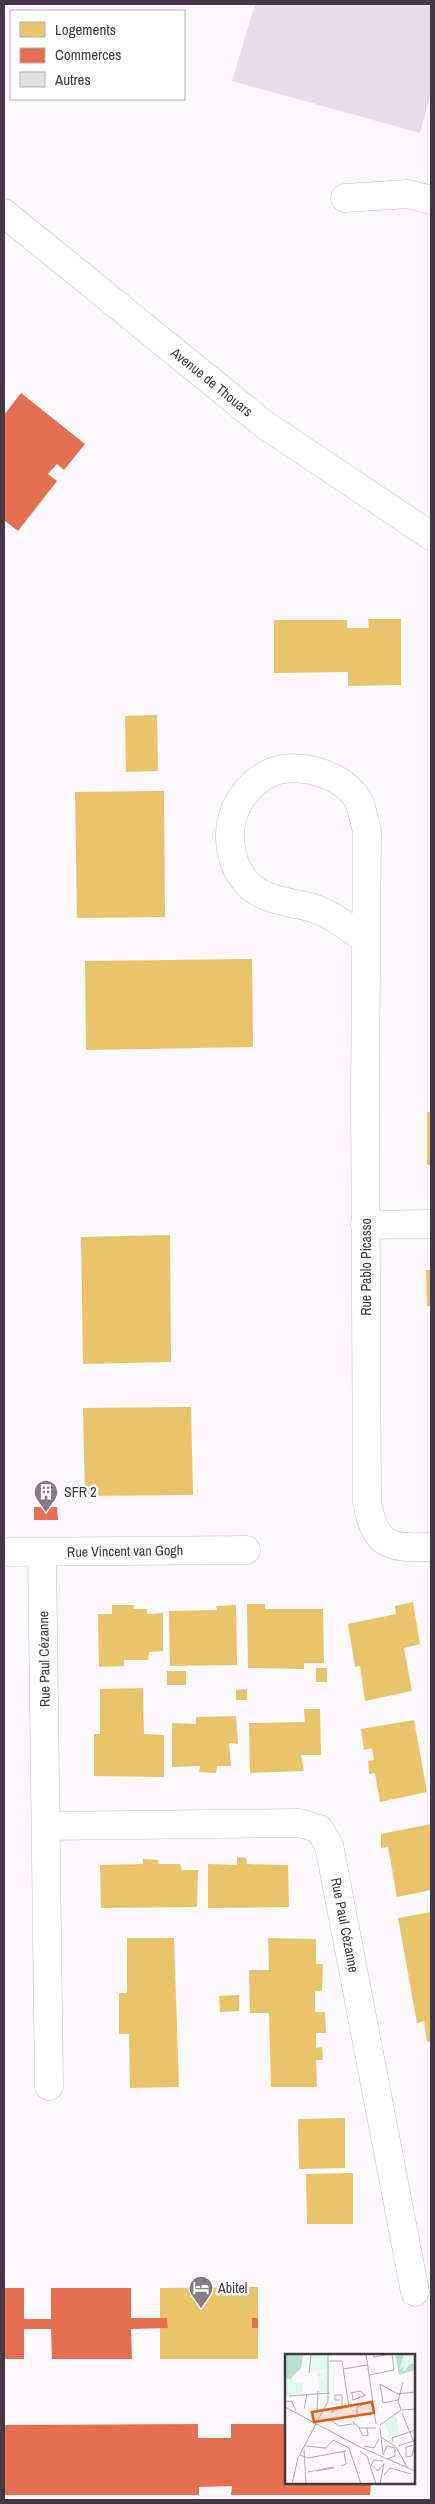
<svg xmlns="http://www.w3.org/2000/svg" width="435" height="2504" viewBox="0 0 435 2504" font-family="'Archivo Narrow',sans-serif">
	<rect width="100%" height="100%" fill="#fbf9fc"/>
	<!-- homes -->
	<g fill="#e9c46a">
		<path d="M368,619H401V685L348,686V672L274,673V620H347V628H369Z"/>
		<path d="M157,715L158,771L126,772L125,716Z"/>
		<path d="M164,791L165,917L77,918L75,792Z"/>
		<path d="M252,959L253,1047L86,1050L85,961Z"/>
		<rect x="427" y="1112" width="4" height="53"/>
		<path d="M170,1235L171,1362L83,1364L81,1237Z"/>
		<path d="M426,1270H431V1306H427Z"/>
		<path d="M191,1407L193,1495L85,1496L83,1408Z"/>
		<path d="M413,1602L420,1644L404,1648L412,1691L365,1701L360,1666L355,1667L348,1624L396,1614L395,1606Z"/>
		<path d="M247,1604H265V1609H323L324,1663H304V1669L248,1668Z"/>
		<path d="M112,1605H134L133,1609H147V1614L163,1613V1651L149,1652L148,1660H124V1666L99,1667L98,1614H112Z"/>
		<path d="M236,1605L237,1665L170,1666L169,1611L217,1610L216,1606Z"/>
		<rect x="316" y="1668" width="11" height="14"/>
		<rect x="167" y="1671" width="19" height="14"/>
		<path d="M143,1688L144,1734L164,1735V1777L94,1776V1734H100V1689Z"/>
		<path d="M247,1689V1700H236V1690Z"/>
		<path d="M304,1709H320L321,1755H301L304,1771L250,1773L249,1723L305,1722Z"/>
		<path d="M236,1716L238,1744L229,1743L231,1766H217L216,1773L199,1772L200,1766L172,1767V1723L196,1724V1717Z"/>
		<path d="M414,1720L427,1792L380,1802L375,1773L369,1774L368,1761L374,1760L372,1748L364,1750L361,1729Z"/>
		<path d="M431,1824V1890L397,1897L388,1847L381,1848V1834Z"/>
		<path d="M237,1857L246,1858L247,1864L288,1865L289,1907L208,1908V1864L237,1865Z"/>
		<path d="M143,1859L158,1860V1864H180L182,1870H198L197,1907L101,1908L100,1865L143,1864Z"/>
		<path d="M431,1912V2041L427,2042L424,2021L417,2023L398,1918Z"/>
		<path d="M127,1938H174L179,2087L130,2088L129,2034H119V1993H127Z"/>
		<path d="M268,1938L316,1939V1964H323L322,1991H315V2012H325L326,2033H316V2048L322,2047L323,2060H316L317,2087H271L269,2013H250L249,1970H269Z"/>
		<path d="M239,1995V2011L220,2012L219,1996Z"/>
		<path d="M345,2118V2168L299,2169L298,2119Z"/>
		<path d="M353,2173V2224H307L306,2174Z"/>
		<path d="M258,2287V2318H252V2328H258V2359H160V2328H168L167,2318H160V2288Z"/>
	</g>
	<!-- shops -->
	<g fill="#e76f51">
		<path d="M21,393L85,444L64,470L57,464L48,474L57,481L18,531L4,520V415Z"/>
		<path d="M34,1507H57L58,1520H34Z"/>
		<path d="M4,2288H24V2319H51V2288H131V2318H167L168,2328L131,2329L132,2359H52L51,2329H24V2359H4Z"/>
		<rect x="252" y="2318" width="6" height="10"/>
		<path d="M198,2424V2438H231V2424H286V2483H371L370,2495H231L232,2486L199,2487V2495H4V2425Z"/>
	</g>
	<!-- building -->
	<path fill="#e2dfe7" d="M255,4H431V93L420,133L232,81Z"/>
	<g fill="none" stroke-linecap="round" stroke-linejoin="round">
		<defs>
			<g id="minor">
				<path d="M345,198L408,194L431,200"/>
				<path d="M365,939C349,928 332,914 313,908C292,902 262,901 247,883C235,869 231,856 230,838C229,809 246,784 272,772C299,761 346,775 359,802C363,811 364,822 367,831L365,1094L367,1501C375,1547 389,1548 431,1547"/>
				<path d="M365,1225L431,1224"/>
				<path d="M4,1552L246,1550"/>
				<path d="M42,1552L49,2086"/>
				<path d="M46,1826L300,1823L319,1829L329,1845L415,2292"/>
			</g>
			<path id="tertiary" d="M4,213L265,425L431,536"/>
		</defs>
		<!-- minor casing -->
		<use href="#minor" stroke="#c6c1c8" stroke-width="29"/>
		<!-- tertiary casing -->
		<use href="#tertiary" stroke="#c6c1c8" stroke-width="29"/>
		<!-- minor -->
		<use href="#minor" stroke="#fefeff" stroke-width="28"/>
		<!-- tertiary -->
		<use href="#tertiary" stroke="#fefeff" stroke-width="28"/>
	</g>
	<!-- icons -->
	<defs>
		<symbol id="building-pin" viewBox="-11 -11 22 30"><path d="M0 17L-7.5 6A9.5 9.5 0 1 1 7.5 6Z" fill="#837c84" stroke="#fff"/><path d="M-4-6H4V6H1V3H-1V6H-4ZM-2.5-4.3h1.7v1.8h-1.7ZM.8-4.3h1.7v1.8H.8ZM-2.5-1h1.7V.8h-1.7ZM.8-1h1.7V.8H.8Z" fill="#fff"/></symbol>
		<symbol id="hotel-pin" viewBox="-11 -11 22 30"><path d="M0 17L-7.5 6A9.5 9.5 0 1 1 7.5 6Z" fill="#837c84" stroke="#fff"/><path d="M-6-4.5h1.5V1H6V5H4.5V3h-9V5H-6ZM-4 0a1.8 1.8 0 1 1 3.6 0ZM.5 0V-2.5h3Q6-2.5 6 0Z" fill="#fff"/></symbol>
	</defs>
	<g fill-rule="evenodd">
		<use href="#building-pin" x="32" y="1478" width="28" height="38"/>
		<use href="#hotel-pin" x="187" y="2274" width="28" height="38"/>
	</g>
	<g text-anchor="middle" dominant-baseline="central" stroke-width="5" stroke-linejoin="round" paint-order="stroke">
		<!-- street labels -->
		<g font-size="14" fill="#423944" stroke="#fff">
			<text transform="translate(212 382) rotate(39)">Avenue de Thouars</text>
			<text transform="translate(366 1267) rotate(-90)">Rue Pablo Picasso</text>
			<text transform="translate(125 1551) rotate(-1)">Rue Vincent van Gogh</text>
			<text transform="translate(44 1659) rotate(-91)">Rue Paul Cézanne</text>
			<text transform="translate(345 1925) rotate(79)">Rue Paul Cézanne</text>
		</g>
		<!-- poi labels -->
		<g font-size="14" fill="#423944" stroke="#fff" text-anchor="start">
			<text x="64" y="1492">SFR 2</text>
			<text x="218" y="2288">Abitel</text>
		</g>
	</g>
	<!-- overview -->
	<g transform="translate(285 2354)">
		<rect width="130" height="130" fill="#fbf9fc"/>
		<path d="M0,0H18L16,14L9,20L7,28L18,29L17,39L0,41ZM26,0H40L42,5V0L45,9L43,37L34,40L35,25L32,20L37,19L36,25L39,24L40,15L25,17ZM110,0H130V16L114,21ZM111,61L114,81L105,84L100,69Z" fill="#ddfaec"/>
		<path d="M0,0H18L16,14L5,25L0,24ZM119,0L114,16L119,12L117,17H120L125,10H130V16L114,21L110,0Z" fill="#bae1ce"/>
		<path fill="none" stroke="#b1acb2" stroke-width="1" d="M81,0L91,70M88,0L89,3L105,0M45,7H57L64,53L47,56V59L50,56M58,15L82,11M24,19L26,0M84,21L109,16L107,0M65,39L76,37L80,42M67,39L68,46L81,41M4,42L45,39M55,46H50V41H57V55M113,46L98,49L95,30L113,40L130,38M0,47L7,48L11,57M0,53L75,93L130,117M19,55L22,40M116,56L113,47L118,28M32,59L33,37M117,59L130,91L121,93V103L127,102L129,93M72,60V53L87,47M47,67L54,72L67,70M69,71L68,68L75,74H91M95,71L116,56L130,55M74,74L78,82L83,81L82,74M95,74L98,100M96,83L111,93L122,113M108,88L107,84L130,76M20,92L41,94L48,86L64,94L76,130M79,92L89,94L94,85M113,92L128,87M19,96L21,130M75,97L82,102L91,130M15,101L23,104L61,97M98,101L102,92L110,94V102L102,105M98,107L89,106L86,111L93,117L98,111M56,112L61,110L59,98M23,118L48,113L49,114L31,117M99,121L105,114L126,120M7,130L13,104L43,47V0M95,130L99,109"/>
		<path fill="#e8590c" fill-opacity="0.15" stroke="#e8590c" stroke-width="2.5" d="M87,48L89,59L29,68L27,58Z"/>
		<rect width="130" height="130" fill="none" stroke="#423944" stroke-width="2.5"/>
	</g>
	<!-- border -->
	<rect width="435" height="2504" fill="none" stroke="#423944" stroke-width="10"/>
	<!-- legend -->
	<rect x="10" y="10" width="175" height="90" fill="#ffffff" stroke="#b3b0b4"/>
	<rect x="20" y="22" width="25" height="15" fill="#e9c46a" stroke="#b3b0b4"/>
	<text x="55" y="35" font-size="15" fill="#423944">Logements</text>
	<rect x="20" y="48" width="25" height="15" fill="#e76f51" stroke="#b3b0b4"/>
	<text x="55" y="60" font-size="15" fill="#423944">Commerces</text>
	<rect x="20" y="72" width="25" height="15" fill="#e2dfe7" stroke="#b3b0b4"/>
	<text x="55" y="85" font-size="15" fill="#423944">Autres</text>
</svg>
